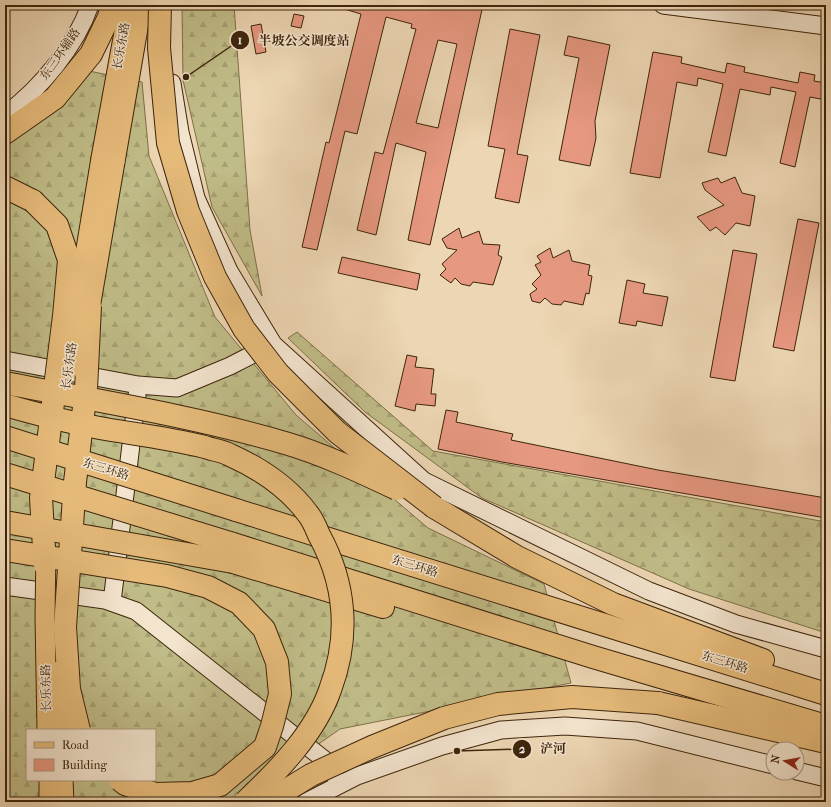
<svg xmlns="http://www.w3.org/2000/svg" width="831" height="807" viewBox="0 0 831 807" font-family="'IM FELL French Canon','Noto Serif SC',serif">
	<defs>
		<pattern id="forest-firs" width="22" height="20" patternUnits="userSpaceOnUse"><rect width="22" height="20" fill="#c0bc87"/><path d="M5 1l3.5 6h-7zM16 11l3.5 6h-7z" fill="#a6a173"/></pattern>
	</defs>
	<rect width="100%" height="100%" fill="#edd6b3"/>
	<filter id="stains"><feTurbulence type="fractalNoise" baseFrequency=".005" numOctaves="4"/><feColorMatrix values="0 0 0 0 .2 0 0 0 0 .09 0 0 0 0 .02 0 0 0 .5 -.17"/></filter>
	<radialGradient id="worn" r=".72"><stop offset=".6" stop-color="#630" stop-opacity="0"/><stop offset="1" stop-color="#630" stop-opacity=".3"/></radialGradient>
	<!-- forest -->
	<g fill="url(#forest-firs)" stroke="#7e7049" fill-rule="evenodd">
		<path d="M182,5H234L250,230L262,296L212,207L183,80Z"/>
		<path d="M89,71L142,82L149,156L215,317L296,415L428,528L544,584L571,683L340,729L236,802H5V145L11,143ZM27,730H155V780H27Z"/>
		<path d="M297,332L433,451L826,522V586L824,600H826V633L689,589L482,498L365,412L288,338Z"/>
	</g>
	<!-- building -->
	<g fill="#e79881" stroke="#3d250b" fill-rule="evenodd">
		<path d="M342,5H483L430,245L408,240L426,152L396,143L376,235L357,230L375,152L383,154L416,29L411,28L412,24L386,17L357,134L345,131L317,250L302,247L326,142L329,143L361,14L341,8ZM438,40L457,44L438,128L416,123Z"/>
		<path d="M294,14L304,16L301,28L291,26Z"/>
		<path d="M261,24L266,52L256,54L251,26Z"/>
		<path d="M510,29L540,35L517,154L528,156L519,203L495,198L505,149L488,146Z"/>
		<path d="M568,36L610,45L595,121L596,138L590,166L559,160L579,58L564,55Z"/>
		<path d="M653,52L682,57L681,63L725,73L727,63L745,67L744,72L798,83L800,72L815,75L814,81L826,83V100L810,97L795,167L780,163L796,92L771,87L770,95L740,89L726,156L708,152L723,84L698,78L697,86L677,82L660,178L630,173Z"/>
		<path d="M735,177L742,193L755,196L750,226L736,223L725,235L716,227L710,231L697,217L724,205L705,190L702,183L718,178L721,183Z"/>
		<path d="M798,219L819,223L794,351L773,347Z"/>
		<path d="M459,228L462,238L479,231L483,244L500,245L498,255L502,257L493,285L473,282L470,286L461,284L455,278L451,283L440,275L446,269L442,264L457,250L447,248L442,239Z"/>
		<path d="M550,248L553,258L569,250L572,261L590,265L588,275L592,276L589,294L586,293L583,305L564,301L561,305L552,304L545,298L540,303L532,301L530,294L537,289L532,284L541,275L535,265L541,262L537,256Z"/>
		<path d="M733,250L757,254L735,381L710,377Z"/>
		<path d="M342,257L420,274L417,290L338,273Z"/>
		<path d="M627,280L645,284L643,293L668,297L662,326L637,321L636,326L619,323Z"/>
		<path d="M407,355L417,357L415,367L434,369L431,394H436L435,406L416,404L415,411L395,406Z"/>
		<path d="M446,410L458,412L456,422L513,434L511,440L658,470L826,498V518L502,462L438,449Z"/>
	</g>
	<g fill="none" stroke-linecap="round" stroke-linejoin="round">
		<defs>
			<g id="secondary">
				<path d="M663,5L826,26"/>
				<path d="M172,83L180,132L196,198L229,271L273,344L424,481L649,591L736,624L826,649"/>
				<path d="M5,115C40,89 76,46 90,5"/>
				<path d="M5,360L138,385L177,388L230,366L271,345"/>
				<path d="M5,586L105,600L136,611L331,765L335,776"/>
				<path d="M112,602L137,395"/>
				<path d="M797,771L826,778"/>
				<path d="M306,802L357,776L442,746L501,730L565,726L637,731L773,765"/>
			</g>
			<g id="primary">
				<path d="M101,158L129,5"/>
				<path d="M115,162L142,5"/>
				<path d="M49,780V802"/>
				<path d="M63,780L64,802"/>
			</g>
			<g id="highway">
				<path d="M5,133L55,98L91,54L109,17L112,5"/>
				<path d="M5,187L33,201"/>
				<path d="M434,507L517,557L613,604L763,660"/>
				<path d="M236,510L826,694"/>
				<path d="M230,543L593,657L826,726"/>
				<path d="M233,562L383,607"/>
				<path d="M658,703L826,742"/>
			</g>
		</defs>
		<!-- secondary casing -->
		<use href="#secondary" stroke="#3d250b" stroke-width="19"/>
		<!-- primary casing -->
		<use href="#primary" stroke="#3d250b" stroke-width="21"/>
		<!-- highway casing -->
		<use href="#highway" stroke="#3d250b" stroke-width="24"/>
		<!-- secondary -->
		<use href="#secondary" stroke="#f3e4ce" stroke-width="17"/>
		<!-- primary -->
		<use href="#primary" stroke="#e6bb7a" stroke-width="19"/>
		<!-- highway -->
		<use href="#highway" stroke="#e6bb7a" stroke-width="22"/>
		<defs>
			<g id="primary-bridge">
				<path d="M88,320L115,162"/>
				<path d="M68,370L78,297L101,158"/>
				<path d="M46,550L45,617L47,730"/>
				<path d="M59,671L61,730"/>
			</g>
			<g id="highway-bridge">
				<path d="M160,5L159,48L168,143L188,211L215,277L244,329L278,373L337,432L434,507"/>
				<path d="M33,201L57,225L69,260L64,316L41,498L45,565"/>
				<path d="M5,383C98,401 193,416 285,443C323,454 361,472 397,489"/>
				<path d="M5,405C40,415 75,424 111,430C143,435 174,439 205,447C213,450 223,451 230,455C259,468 289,488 308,514C313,520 316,528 319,535C346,584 350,637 330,690C315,733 278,771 245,802"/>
				<path d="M5,437L236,510"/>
				<path d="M5,474L230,543"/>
				<path d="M5,522L233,562"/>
				<path d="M5,550L167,576L208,587L239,603L264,629L277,662L280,694L272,726L265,747L220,785L192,793L155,794L125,784L120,780"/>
				<path d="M79,730L69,689L65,627L75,482L86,390L90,306"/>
				<path d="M267,802L311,775L372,747L444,718L498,704L572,697L658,703"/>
			</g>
		</defs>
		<!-- primary-bridge casing -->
		<use href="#primary-bridge" stroke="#3d250b" stroke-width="21" stroke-linecap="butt"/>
		<!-- highway-bridge casing -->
		<use href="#highway-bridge" stroke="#3d250b" stroke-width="24" stroke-linecap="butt"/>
		<!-- primary-bridge -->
		<use href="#primary-bridge" stroke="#e6bb7a" stroke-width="19"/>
		<!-- highway-bridge -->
		<use href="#highway-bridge" stroke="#e6bb7a" stroke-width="22"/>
	</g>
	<g text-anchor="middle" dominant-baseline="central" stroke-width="3" stroke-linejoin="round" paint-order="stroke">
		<!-- street labels -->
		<g font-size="12" fill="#3d250b" stroke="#f3e4ce">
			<text transform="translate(121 46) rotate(-80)">长乐东路</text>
			<text transform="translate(60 54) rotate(-55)">东三环辅路</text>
			<text transform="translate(69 366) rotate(-82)">长乐东路</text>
			<text transform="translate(106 469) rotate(17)">东三环路</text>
			<text transform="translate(415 566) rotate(17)">东三环路</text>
			<text transform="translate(725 662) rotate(17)">东三环路</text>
			<text transform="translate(46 688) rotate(-91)">长乐东路</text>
		</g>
	</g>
	<!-- callouts -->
	<path fill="none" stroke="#3d250b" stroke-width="1.5" d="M186 77L240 40M457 751L522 749"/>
	<g fill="#3d250b" stroke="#f3e4ce" stroke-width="1.5">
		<circle cx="186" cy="77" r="4"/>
		<circle cx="457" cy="751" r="4"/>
		<circle cx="240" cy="40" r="10"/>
		<circle cx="522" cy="749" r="10"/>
	</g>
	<g font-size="12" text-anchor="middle" font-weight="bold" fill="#fff">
		<text x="240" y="44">1</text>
		<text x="522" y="753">2</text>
	</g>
	<g font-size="13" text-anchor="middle" font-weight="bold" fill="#3d250b" stroke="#f3e4ce" stroke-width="3" stroke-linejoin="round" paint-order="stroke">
		<text x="304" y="45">半坡公交调度站</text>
		<text x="553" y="753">浐河</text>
	</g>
	<!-- margin -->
	<rect width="831" height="807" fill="none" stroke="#edd6b3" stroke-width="20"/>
	<rect x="6" y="6" width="819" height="795" fill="none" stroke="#3d250b" stroke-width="2"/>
	<rect x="10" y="10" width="811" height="787" fill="none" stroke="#3d250b"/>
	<!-- legend -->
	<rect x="26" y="729" width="130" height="52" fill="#f3e4ce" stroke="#aa9880"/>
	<rect x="34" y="742" width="20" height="6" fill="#e6bb7a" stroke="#aa9880"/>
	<text x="62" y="749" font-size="12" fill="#3d250b">Road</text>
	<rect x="34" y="759" width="20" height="12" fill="#e79881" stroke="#aa9880"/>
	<text x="62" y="769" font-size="12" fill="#3d250b">Building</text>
	<!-- north arrow -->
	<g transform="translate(785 761) rotate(281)"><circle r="19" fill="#f3e4ce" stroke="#aa9880"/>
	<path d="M0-3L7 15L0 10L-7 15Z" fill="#8f2418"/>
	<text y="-6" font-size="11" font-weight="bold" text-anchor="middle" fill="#3d250b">N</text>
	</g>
	<rect width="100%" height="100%" filter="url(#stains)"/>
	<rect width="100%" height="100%" fill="url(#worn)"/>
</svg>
